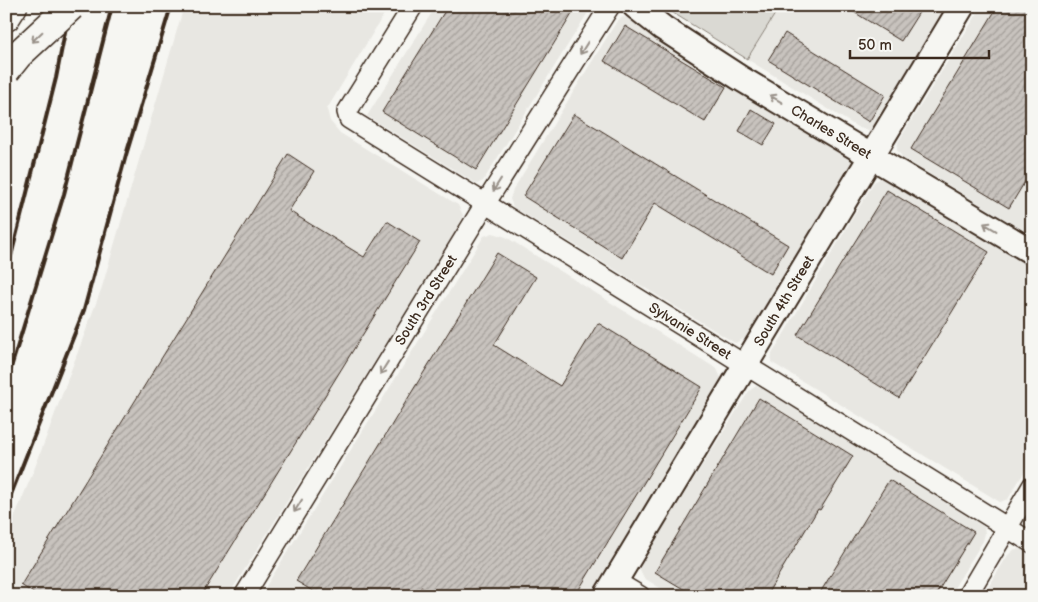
<svg xmlns="http://www.w3.org/2000/svg" width="1038" height="602" viewBox="0 0 1038 602" font-family="'Balsamiq Sans',sans-serif">
	<defs>
		<pattern id="building-hatch" width="6" height="6" patternUnits="userSpaceOnUse" patternTransform="scale(1.25)"><rect width="6" height="6" fill="#c8c3be"/><path d="M-1 1l2-2M0 6l6-6M5 7l2-2" fill="none" stroke="#a49f9a"/></pattern>
	</defs>
	<rect width="100%" height="100%" fill="#f6f6f2"/>
	<filter id="ink" filterUnits="userSpaceOnUse"><feTurbulence type="fractalNoise" baseFrequency=".02" numOctaves="2"/><feDisplacementMap in="SourceGraphic" scale="10" xChannelSelector="R" yChannelSelector="G"/><feConvolveMatrix kernelMatrix="1 2 1 2 8 2 1 2 1" color-interpolation-filters="sRGB"/></filter>
	<g filter="url(#ink)">
		<!-- built -->
		<g fill="#e8e7e2">
			<path d="M184,6H389L327,109L330,121L340,133L458,205L463,215L457,230L228,596H6V537L34,470L102,287Z"/>
			<path d="M436,6H592L483,181L477,184L367,116Z"/>
			<path d="M780,6H949L876,128L869,130L859,128L747,59Z"/>
			<path d="M982,6H1032V235L903,158L897,150L898,142Z"/>
			<path d="M623,17L633,20L851,154L854,162L850,171L745,338L735,343L513,207L510,199L513,190L617,21Z"/>
			<path d="M883,177L893,180L1032,268V459L1008,499L1000,502L771,362L772,354L874,182Z"/>
			<path d="M493,233L506,237L717,369L721,378L717,389L589,596H260L484,236Z"/>
			<path d="M756,386L766,390L984,527L985,533L983,541L949,596H673L644,578L640,570L643,560L749,391Z"/>
			<path d="M1015,549L1025,550L1032,555V596H983L1008,555Z"/>
		</g>
		<!-- green -->
		<path fill="#dad9d3" stroke="#8a8278" d="M662,6H780L747,59Z"/>
		<!-- building -->
		<g fill="url(#building-hatch)" stroke="#3b2a1e">
			<path d="M448,6H577L476,170L382,112Z"/>
			<path d="M844,6H923L901,41Z"/>
			<path d="M998,6H1032V170L1009,208L911,149Z"/>
			<path d="M625,26L726,87L705,122L604,61Z"/>
			<path d="M785,33L885,95L869,122L768,60Z"/>
			<path d="M751,109L776,124L763,145L739,131Z"/>
			<path d="M574,114L788,245L771,274L655,203L622,258L523,196Z"/>
			<path d="M288,154L314,171L289,211L364,257L387,221L420,242L201,596H38L21,585Z"/>
			<path d="M887,190L989,252L899,398L797,335Z"/>
			<path d="M497,253L536,277L494,345L560,386L598,323L702,387L575,596H436L421,587L416,596H321L296,581Z"/>
			<path d="M759,398L853,456L820,510L818,509L766,596H695L655,572Z"/>
			<path d="M889,480L974,532L935,596H818Z"/>
		</g>
		<g fill="none" stroke-linecap="round" stroke-linejoin="round">
			<defs>
				<g id="minor">
					<path d="M413,6L347,112L349,119L1032,543"/>
					<path d="M615,581L640,596"/>
					<path d="M244,596L485,204L610,6"/>
					<path d="M967,596L1032,486"/>
				</g>
				<g id="major">
					<path d="M635,6L663,28L740,78L1032,252"/>
					<path d="M606,596L962,6"/>
				</g>
				<path id="highway" d="M6,17L13,6"/>
			</defs>
			<!-- minor casing -->
			<use href="#minor" stroke="#3b2a1e" stroke-width="22"/>
			<!-- major casing -->
			<use href="#major" stroke="#3b2a1e" stroke-width="28"/>
			<!-- highway casing -->
			<use href="#highway" stroke="#3b2a1e" stroke-width="31"/>
			<!-- minor -->
			<use href="#minor" stroke="#f6f6f2" stroke-width="19"/>
			<!-- major -->
			<use href="#major" stroke="#f6f6f2" stroke-width="24"/>
			<!-- highway -->
			<use href="#highway" stroke="#f6f6f2" stroke-width="28"/>
			<!-- rail -->
			<g stroke="#3b2a1e" stroke-width="4">
				<path d="M6,276L56,78L70,6"/>
				<path d="M6,384L64,194L112,6"/>
				<path d="M6,507L84,310L126,155L171,6"/>
			</g>
			<defs>
				<path id="highway-bridge" d="M6,70L18,55L71,6"/>
			</defs>
			<!-- highway-bridge casing -->
			<use href="#highway-bridge" stroke="#3b2a1e" stroke-width="31" stroke-linecap="butt"/>
			<!-- highway-bridge -->
			<use href="#highway-bridge" stroke="#f6f6f2" stroke-width="28"/>
		</g>
		<!-- one-way arrows -->
		<defs><path id="oneway-shaft" d="M-6 0H5M1.5-3L5.5 0L1.5 3" fill="none" stroke-width="1.6" stroke-linecap="round" stroke-linejoin="round" transform="scale(1.25)"/></defs>
		<g stroke="#989088">
			<use href="#oneway-shaft" transform="translate(37 37) rotate(136)"/>
			<use href="#oneway-shaft" transform="translate(584 48) rotate(122)"/>
			<use href="#oneway-shaft" transform="translate(776 99) rotate(-149)"/>
			<use href="#oneway-shaft" transform="translate(497 185) rotate(122)"/>
			<use href="#oneway-shaft" transform="translate(990 227) rotate(-149)"/>
			<use href="#oneway-shaft" transform="translate(384 368) rotate(122)"/>
			<use href="#oneway-shaft" transform="translate(298 506) rotate(122)"/>
		</g>
	</g>
	<g text-anchor="middle" dominant-baseline="central" stroke-width="5" stroke-linejoin="round" paint-order="stroke">
		<!-- street labels -->
		<g font-size="14" fill="#3b2a1e" stroke="#f6f6f2">
			<text transform="translate(831 132) rotate(31)">Charles Street</text>
			<text transform="translate(426 300) rotate(-58)">South 3rd Street</text>
			<text transform="translate(784 301) rotate(-59)">South 4th Street</text>
			<text transform="translate(690 331) rotate(32)">Sylvanie Street</text>
		</g>
	</g>
	<!-- margin -->
	<rect width="1038" height="602" fill="none" stroke="#f6f6f2" stroke-width="25"/>
	<rect x="12" y="12" width="1013" height="577" fill="none" stroke="#3b2a1e" stroke-width="2" filter="url(#ink)"/>
	<!-- scale -->
	<path d="M850 50v8h139v-8" fill="none" stroke="#3b2a1e" stroke-width="2.5"/>
	<text x="858" y="50" font-size="15" fill="#3b2a1e" stroke="#f6f6f2" stroke-width="4" paint-order="stroke">50 m</text>
</svg>
